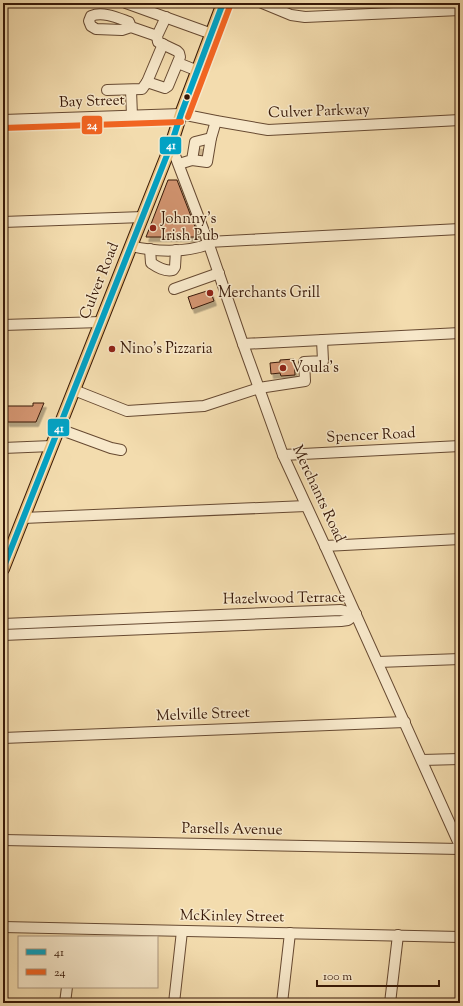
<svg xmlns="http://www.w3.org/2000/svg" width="463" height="1006" viewBox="0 0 463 1006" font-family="'Sorts Mill Goudy',serif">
	<defs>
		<filter id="shadow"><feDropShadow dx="2.5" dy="4.5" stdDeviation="0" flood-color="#0004"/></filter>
	</defs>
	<rect width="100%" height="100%" fill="#f3dcae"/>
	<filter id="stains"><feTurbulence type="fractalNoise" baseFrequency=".005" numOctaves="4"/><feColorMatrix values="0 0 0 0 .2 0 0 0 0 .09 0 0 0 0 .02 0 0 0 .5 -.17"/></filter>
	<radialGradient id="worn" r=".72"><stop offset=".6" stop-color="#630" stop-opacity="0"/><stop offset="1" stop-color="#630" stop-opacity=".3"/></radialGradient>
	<!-- building -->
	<g fill="#d29470" stroke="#381908" filter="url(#shadow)">
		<path d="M168,180H177L199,237H146Z"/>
		<path d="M210,290L214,301L192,309L188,297Z"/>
		<path d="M294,359L295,375L281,376L280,373L271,374L270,363L280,362V360Z"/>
		<path d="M33,403H44L36,422H7L6,406H33Z"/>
	</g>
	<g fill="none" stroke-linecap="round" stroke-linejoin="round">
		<!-- minor-tunnel -->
		<path stroke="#ceb58d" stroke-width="10" stroke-dasharray="10 5" stroke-linecap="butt" d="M201,158L203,149"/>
		<defs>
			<g id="minor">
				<path d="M126,3L212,34"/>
				<path d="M262,3L291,15L305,17L460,10"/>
				<path d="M131,27L129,22C118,18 103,11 91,16L89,21L91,26L96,29L122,30L131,27L157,36"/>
				<path d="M178,63L198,71"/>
				<path d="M147,82L163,44"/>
				<path d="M107,90L142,89L147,82L165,88L168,86L180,57L179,53L177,51L158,42L157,36L166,17"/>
				<path d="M131,90L132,116"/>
				<path d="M3,120L181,114L216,121L268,130L460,120"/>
				<path d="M171,145L208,242L243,344L283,455L325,546L460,846"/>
				<path d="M192,160L207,162L211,138"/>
				<path d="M179,164L192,160L195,142L211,138L216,121"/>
				<path d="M3,222L143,217"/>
				<path d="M208,242L460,229"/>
				<path d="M131,246C155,252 185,253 209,244"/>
				<path d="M150,249L151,263C157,267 165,272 173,270L175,267L176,250"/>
				<path d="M174,289L219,273"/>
				<path d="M3,325L101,322"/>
				<path d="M243,344L460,333"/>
				<path d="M74,390L127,411L204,406L259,388L305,381L304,362L323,361L322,340"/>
				<path d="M59,429L111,448L121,450"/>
				<path d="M3,448L52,446"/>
				<path d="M283,455L460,446"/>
				<path d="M23,518L306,506"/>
				<path d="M325,546L460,539"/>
				<path d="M3,624L341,610L356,614"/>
				<path d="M3,635L341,621L348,620L356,614"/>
				<path d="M378,662L460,659"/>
				<path d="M3,738L405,722"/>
				<path d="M422,760L460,759"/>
				<path d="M3,840L460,849"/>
				<path d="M3,927L460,937"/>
				<path d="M65,1003L67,987"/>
				<path d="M174,1003L182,931"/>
				<path d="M282,1003L290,933"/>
				<path d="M390,1003L398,935"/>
			</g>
			<path id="major" d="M3,569L171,145L181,114L223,3"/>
		</defs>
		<!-- minor casing -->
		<use href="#minor" stroke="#674a32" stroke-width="12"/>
		<!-- major casing -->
		<use href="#major" stroke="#381908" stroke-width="14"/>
		<!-- minor -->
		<use href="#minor" stroke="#f7e8ca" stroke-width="10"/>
		<!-- major -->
		<use href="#major" stroke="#eabe77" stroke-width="12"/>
		<defs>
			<path id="bus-1" d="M3,569L171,145L181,114L223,3"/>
			<g id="bus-2">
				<path d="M188,117L230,6"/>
				<path d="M3,128L181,122"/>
			</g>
		</defs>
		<!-- bus-1 casing -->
		<use href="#bus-1" stroke="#f7e8ca" stroke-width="9"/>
		<!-- bus-2 casing -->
		<use href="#bus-2" stroke="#f7e8ca" stroke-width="9"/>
		<!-- bus-1 -->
		<use href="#bus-1" stroke="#03a2c4" stroke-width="6"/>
		<!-- bus-2 -->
		<use href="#bus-2" stroke="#f26522" stroke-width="6"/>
	</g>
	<!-- markers -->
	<circle fill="#381908" stroke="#f7e8ca" stroke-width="1.5" cx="187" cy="97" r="3.5"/>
	<g fill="#8f2418" stroke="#f7e8ca" stroke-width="1.5">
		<circle cx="153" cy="228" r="4"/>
		<circle cx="210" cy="293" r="4"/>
		<circle cx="112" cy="349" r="4"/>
		<circle cx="283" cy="368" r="4"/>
	</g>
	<g text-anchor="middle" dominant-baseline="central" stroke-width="3" stroke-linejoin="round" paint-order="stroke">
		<!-- street labels -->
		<g font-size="15" fill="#381908" stroke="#f7e8ca">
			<text transform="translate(92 102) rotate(-2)">Bay Street</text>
			<text transform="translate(319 112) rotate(-2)">Culver Parkway</text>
			<text transform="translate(100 281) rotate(-68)">Culver Road</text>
			<text transform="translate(371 436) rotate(-3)">Spencer Road</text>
			<text transform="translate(318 494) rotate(65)">Merchants Road</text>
			<text transform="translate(284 599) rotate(-1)">Hazelwood Terrace</text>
			<text transform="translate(203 715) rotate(-2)">Melville Street</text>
			<text transform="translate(232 830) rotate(1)">Parsells Avenue</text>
			<text transform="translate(232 917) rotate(1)">McKinley Street</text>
		</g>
		<!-- poi labels -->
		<g font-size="15" fill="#381908" stroke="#f7e8ca" text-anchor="start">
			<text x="161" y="219">Johnny’s<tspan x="161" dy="17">Irish Pub</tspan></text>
			<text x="218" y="293">Merchants Grill</text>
			<text x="120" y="349">Nino's Pizzaria</text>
			<text x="291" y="368">Voula's</text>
		</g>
	</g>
	<g stroke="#f7e8ca" stroke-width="1.5">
		<rect x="81" y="115" width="22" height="20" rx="4" fill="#f26522"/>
		<rect x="159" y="136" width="23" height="19" rx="4" fill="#03a2c4"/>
		<rect x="47" y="418" width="23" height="19" rx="4" fill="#03a2c4"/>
	</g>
	<g font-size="11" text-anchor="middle" font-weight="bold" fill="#fff">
		<text x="92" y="129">24</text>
		<text x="171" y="149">41</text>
		<text x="59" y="432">41</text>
	</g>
	<!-- margin -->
	<rect width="463" height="1006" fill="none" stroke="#f3dcae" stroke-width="16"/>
	<rect x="4" y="4" width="455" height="998" fill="none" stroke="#381908" stroke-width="2"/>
	<rect x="8" y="8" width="447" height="990" fill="none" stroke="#381908"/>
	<!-- legend -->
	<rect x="18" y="936" width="140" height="52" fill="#f7e8ca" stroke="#ab957c"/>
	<rect x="26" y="949" width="20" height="6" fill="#03a2c4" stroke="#ab957c"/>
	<text x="54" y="956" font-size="12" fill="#381908">41</text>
	<rect x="26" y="969" width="20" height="6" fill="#f26522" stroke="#ab957c"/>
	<text x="54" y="976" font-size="12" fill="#381908">24</text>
	<!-- scale -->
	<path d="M317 980v6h122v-6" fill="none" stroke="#381908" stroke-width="2"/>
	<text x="323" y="980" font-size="12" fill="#381908" stroke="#f7e8ca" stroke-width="3" paint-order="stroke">100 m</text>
	<rect width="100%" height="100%" filter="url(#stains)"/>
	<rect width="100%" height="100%" fill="url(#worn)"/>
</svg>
